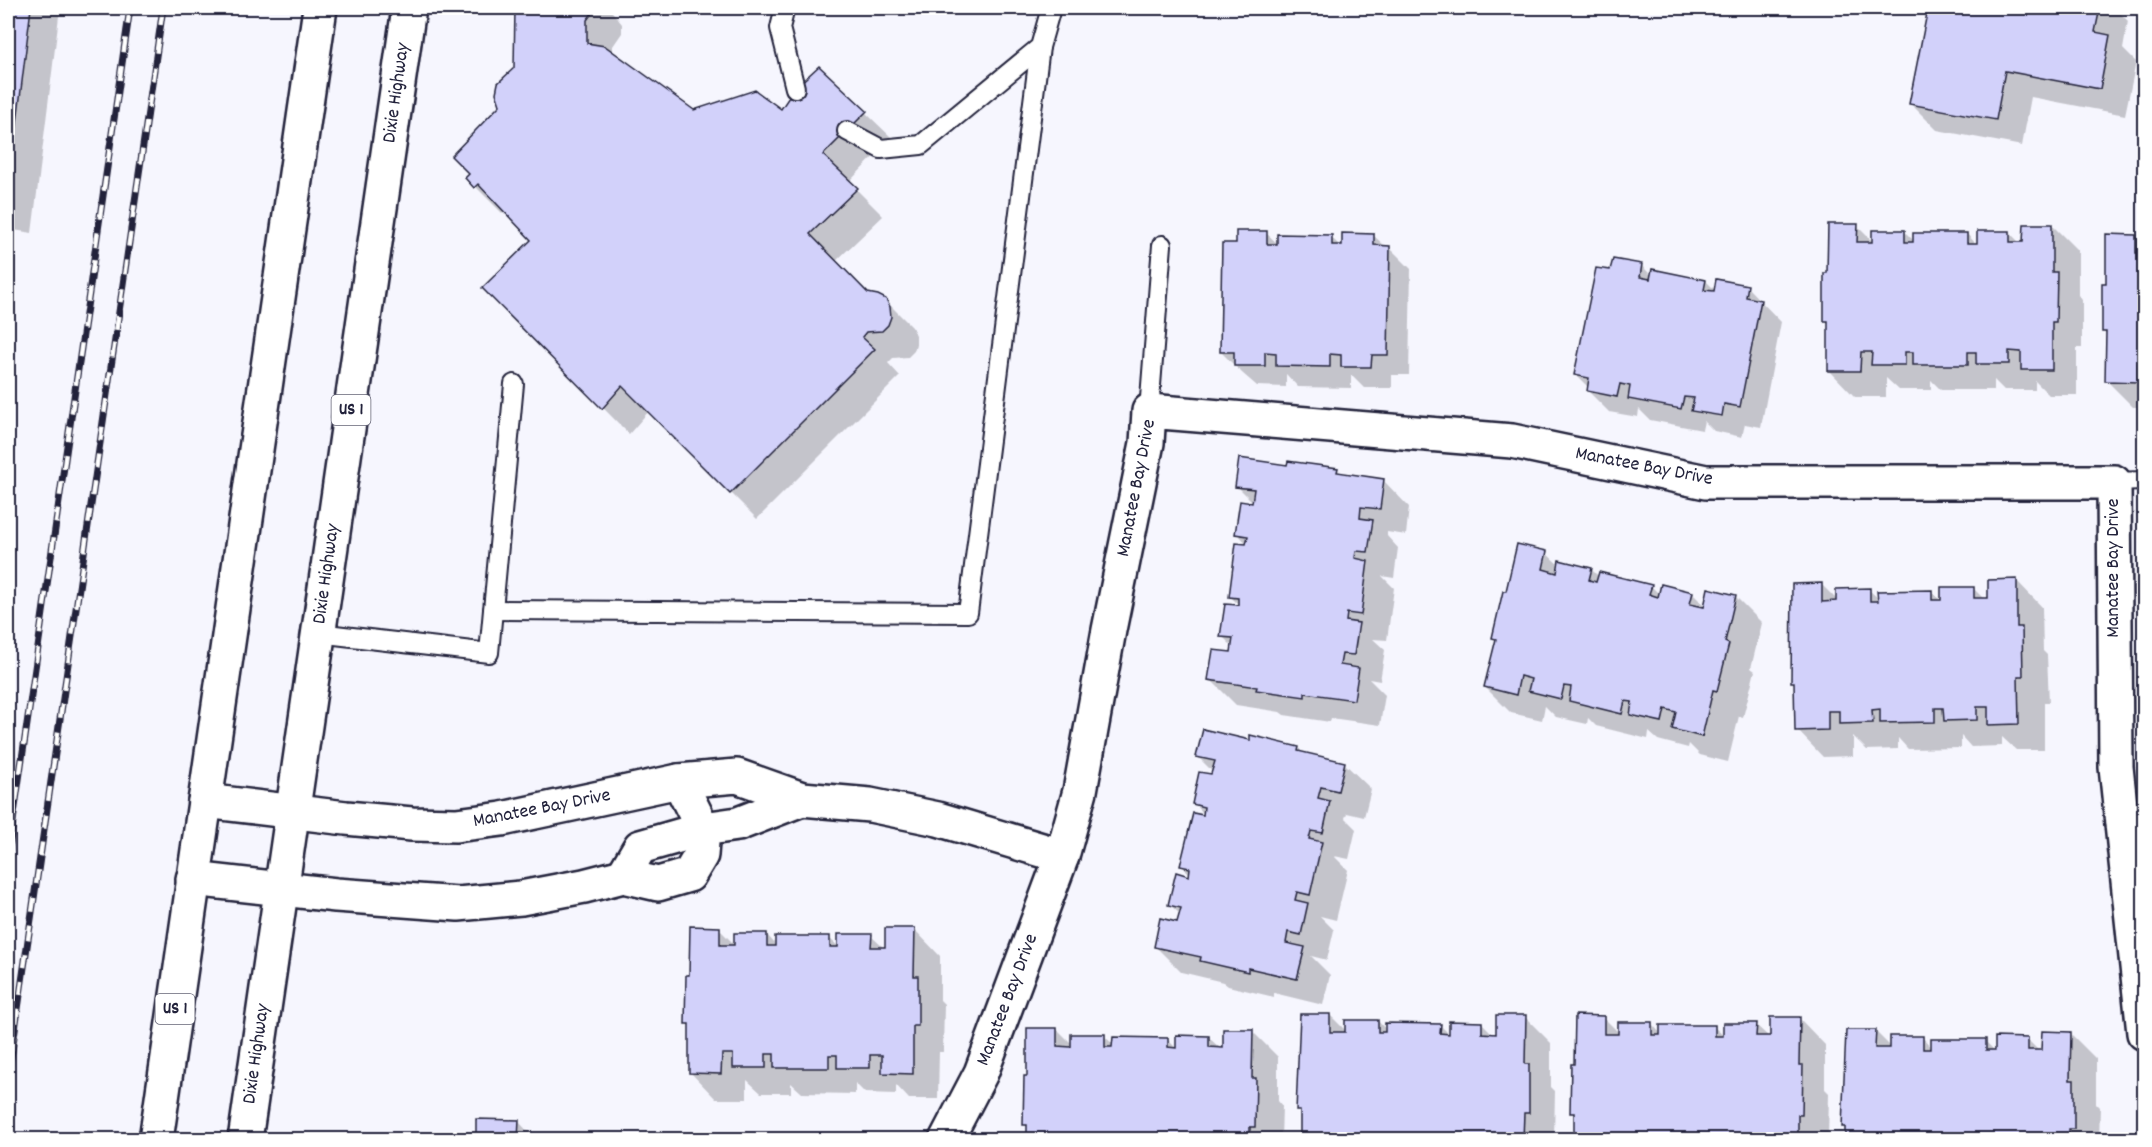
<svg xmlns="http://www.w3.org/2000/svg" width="2152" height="1147" viewBox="0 0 2152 1147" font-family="Dekko,sans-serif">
	<rect width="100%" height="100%" fill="#f6f6fe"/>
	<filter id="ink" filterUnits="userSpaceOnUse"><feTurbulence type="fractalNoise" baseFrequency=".0167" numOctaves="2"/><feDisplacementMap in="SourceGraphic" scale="12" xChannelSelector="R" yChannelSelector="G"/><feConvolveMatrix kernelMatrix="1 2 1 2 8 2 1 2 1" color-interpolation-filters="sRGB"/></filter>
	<g filter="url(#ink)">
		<!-- shadow -->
		<g fill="#0003">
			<path d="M8,8H60L32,233L8,229Z"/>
			<path d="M517,8H609L622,24V33L613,46V54L694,112L781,111L819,68L892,138L849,182L883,216L835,262L868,294L885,300L912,327L916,335V344L914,351L908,357L893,358L888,363L900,376L757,519L649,411L629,434L484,288L533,240L504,210L502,213L467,178L471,174L502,105L516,69Z"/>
			<path d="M1929,8H2115L2128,21L2123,49L2136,62L2125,115L2031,97L2022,146L1937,130L1911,104Z"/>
			<path d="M2052,225L2078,251V295L2082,300V348H2077V395H2049L2035,381V390H2004L1994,380V390H1941L1931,380V390H1899L1886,378V397H1855L1829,370V324L1826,321L1828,274L1857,226L1873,242L1904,231L1914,241L1967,234L1978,246L2009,232L2021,244Z"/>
			<path d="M1266,233L1279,245L1331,237L1343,249L1373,235L1386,247L1390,248L1411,269L1409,375H1392V388H1364L1351,375V388L1298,387L1286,374V387L1257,386L1242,373L1221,352L1238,245Z"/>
			<path d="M2135,237L2144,246V407H2133L2107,381V336L2103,331L2107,284Z"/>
			<path d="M1642,266L1652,276L1706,281L1716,291L1747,287L1781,322L1761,427L1745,424L1742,437L1714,431L1704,421L1702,430L1650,420L1639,409L1638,417L1609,412L1588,391L1589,388L1576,375L1611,272Z"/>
			<path d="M1288,466L1337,469L1342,474L1383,480L1409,507L1406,535L1387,532V536L1398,548L1394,578L1382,576L1394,588L1387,640L1373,639L1385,650L1380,681L1369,679L1385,695L1380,725L1331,718L1330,722L1284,715L1280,712L1236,705L1210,679L1232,654L1233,647L1222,636L1241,607L1230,596L1250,547L1237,533L1256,505L1237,486Z"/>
			<path d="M1546,553L1560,566L1591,569L1599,577L1651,586L1660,595L1692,593L1706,607L1709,590L1736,597L1762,623L1751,668L1755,671L1743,717L1739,716L1728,762L1700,755L1689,744L1688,748L1658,740L1649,732L1648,739L1596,726L1588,718L1587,724L1556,717L1545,706L1542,720L1511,713L1485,687L1497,641L1494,638L1507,593Z"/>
			<path d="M2016,580L2042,607L2043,651L2047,655L2049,702H2044V750H2016L2002,737V746L1971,747L1961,736V748L1908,749L1898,738V749L1867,750L1853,736V756L1823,757L1797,730L1796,685L1792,681L1822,585L1838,601L1869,590L1879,599L1931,591L1942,602L1973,588L1985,600H1989Z"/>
			<path d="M1251,741L1298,748L1303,753L1344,763L1371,789L1364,817L1347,813L1345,818L1356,829L1349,859L1334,856L1348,870L1336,920L1320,916L1334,930L1327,960L1311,956L1330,975L1323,1005L1274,993V997L1228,986L1223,982L1181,972L1155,946L1178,923L1181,915L1170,905L1190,877V874L1182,866L1204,817V814L1194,803L1213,772L1197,756Z"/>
			<path d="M719,929L735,945L767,935L776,945L829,938L840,948L871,936L884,948L914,929L940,956V1000L944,1004L943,1052H939L938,1099H909L896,1085V1094L865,1093L855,1083V1094L802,1093L791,1083V1093H761L747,1080V1099H716L690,1072L691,1027L687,1023L691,976Z"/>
			<path d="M1330,1015L1346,1031L1378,1021L1387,1031L1440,1025L1451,1036L1482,1023L1494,1035L1525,1017L1551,1043V1087L1555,1091L1554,1139L1301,1140V1113L1298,1110Z"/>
			<path d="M1604,1018L1620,1034L1652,1024L1661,1034L1714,1027L1725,1037L1756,1025L1769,1037L1799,1018L1825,1045V1089L1829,1093L1828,1140H1575L1576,1116L1572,1112L1576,1065Z"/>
			<path d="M1057,1029L1073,1045L1104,1036L1114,1045L1167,1039L1178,1050L1208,1037L1221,1049L1252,1031L1278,1057V1101L1282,1106L1281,1140H1028L1029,1128L1024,1124L1029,1078Z"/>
			<path d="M1876,1032L1892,1048L1923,1038L1932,1048L1985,1041L1996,1052L2027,1039L2040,1052L2070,1033L2096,1059V1104L2100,1108L2099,1140H1847V1130L1843,1126Z"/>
			<path d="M518,1121L536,1140H477Z"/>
		</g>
		<!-- building -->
		<g fill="#d2d1fa" stroke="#22223b" stroke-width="1.5">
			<path d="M8,8H31L8,196Z"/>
			<path d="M515,8H596L587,20V43L605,46L694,110L755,90L781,109L795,88L819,66L867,111L823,155L858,188L810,234L868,293L878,295L886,299L890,307L891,317L888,325L882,331L866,332L862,337L875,349L730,494L622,386L602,409L482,288L531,240L478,184L474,188L465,178L469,174L451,156L500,105L496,93L498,83L514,68Z"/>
			<path d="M1928,8H2100L2095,32L2110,35L2100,89L2005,71L1996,120L1909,104Z"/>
			<path d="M1828,224H1858L1857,242H1872V230H1905V242H1913V233H1967V243H1977V231H2010V242H2023L2024,224H2052V272H2057L2056,322H2052V370H2021V352L2009,351V364H1976V352H1968V365H1913V352H1905V365H1871L1872,352H1861L1860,371H1828V321H1824V273H1827Z"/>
			<path d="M1236,231H1267V244H1277V234L1332,235V245H1342V233L1374,234V245L1390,246L1388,355H1372L1371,367H1341V355L1330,354V367L1276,366V353L1265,352V366H1234V352H1220L1222,243H1236Z"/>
			<path d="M2106,234L2136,235V253H2144V363H2138V382L2105,381L2106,332H2102V283H2106Z"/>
			<path d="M1613,259L1642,264L1640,277L1650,279L1652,269L1706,280L1704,290L1714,291L1716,279L1748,285L1746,297L1761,300L1740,407L1724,404L1722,416L1691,411L1694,398L1684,397L1681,409L1628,399L1630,386L1620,384L1617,397L1587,391L1589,378L1574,375L1596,268L1610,270Z"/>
			<path d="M1239,458L1287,465L1288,461L1338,468L1337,472L1384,479L1380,509L1361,507L1360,518L1373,520L1368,552L1356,551L1355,558L1368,561L1361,615L1347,613L1346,621L1359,623L1354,655L1342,654L1340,665L1359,668L1354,700L1305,693V697L1256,690L1257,687L1208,680L1213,650L1231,652L1233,638L1220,637L1225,604L1238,605V598L1229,597L1236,543L1246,544L1248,536L1235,534L1240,501L1252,503L1254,489L1235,487Z"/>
			<path d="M1517,544L1547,551L1543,569L1557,573L1559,560L1592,568L1589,580L1596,582L1599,572L1652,585L1649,594L1658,597L1661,584L1693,592L1690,604L1704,607L1708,588L1736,595L1725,642L1729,644L1717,691L1713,690L1702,737L1672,729L1676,712L1665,709L1662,722L1630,715L1632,702L1625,701L1622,714L1569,701L1571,687L1564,686L1561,699L1528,691L1531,679L1520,676L1516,695L1484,687L1496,639L1492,638L1503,591H1506Z"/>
			<path d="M2017,579V627H2022L2023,676H2018L2019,724L1988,725V707H1977V720L1944,721L1943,708H1935V722L1880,723V709L1872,710L1873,723L1839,724V711H1828V730L1795,731L1794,682H1791L1792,584L1822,583V602L1836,601V589L1870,588V601H1878L1877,591L1932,590V600H1941V587H1974V598H1988V580Z"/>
			<path d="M1203,729L1250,740V735L1299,747L1298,751L1345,762L1338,791L1321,787L1318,798L1330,801L1323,833L1311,831L1309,839L1322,842L1310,895L1297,892L1295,900L1308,903L1301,935L1288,932L1286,943L1305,947L1297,979L1248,968V972L1200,961L1201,957L1154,947L1160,918L1177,922L1181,908L1168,905L1176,872L1189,876L1190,868L1180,866L1193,813L1203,815L1204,807L1192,804L1199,772L1211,774L1215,761L1196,757Z"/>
			<path d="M690,926L720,927V945H734V933H767V946H775V936H830V947H838V934H872L871,947H885V928H915L914,976H918V1026H913V1074L882,1073V1055H870V1068H837V1055H829V1068H774V1054H766V1068H733V1054H722L721,1074L689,1073V1024H685L686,975H689Z"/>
			<path d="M1300,1014H1330V1032H1345V1020H1378V1032H1385V1023L1441,1024L1440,1033L1449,1034V1021L1482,1022V1033L1496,1034V1015H1526L1525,1064H1529V1113H1524L1523,1140H1300V1111H1296Z"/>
			<path d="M1575,1015L1604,1016V1034H1618V1022H1652V1035H1660V1025H1715V1036H1723V1023H1757L1756,1036H1770V1017H1800L1799,1065H1803L1802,1115H1798V1140H1574V1113H1570L1571,1064H1574Z"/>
			<path d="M1027,1028H1057V1046L1071,1047V1034H1105V1047H1112L1113,1037L1168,1038V1047L1176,1048V1035L1209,1036V1047L1223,1048V1029H1253L1252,1078H1256L1255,1127H1250V1140H1027V1125H1023L1024,1076H1027Z"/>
			<path d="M1846,1030H1876L1875,1048H1890V1036H1923V1049H1931V1039H1986V1050H1995V1037L2028,1038V1050H2041L2042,1031L2071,1032L2070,1080H2074V1129H2069V1140H1845V1127H1842Z"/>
			<path d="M476,1119L519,1120L518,1140H394L476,1139Z"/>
		</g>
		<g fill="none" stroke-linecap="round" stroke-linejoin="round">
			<defs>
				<g id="lane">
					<path d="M785,8L780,28L795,88"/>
					<path d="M847,131L881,149L921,145L1040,47L1051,8"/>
					<path d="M1149,411L1162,245"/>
					<path d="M2114,482L2144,481"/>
					<path d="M493,610L968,613L1040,47"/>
					<path d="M318,633L489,653L514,384"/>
				</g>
				<g id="street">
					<path d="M205,801L346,818L412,824L456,825L502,819L679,781L737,776L802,799L870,805L938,819L1062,856"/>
					<path d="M623,876L640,847L703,829L679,781"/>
					<path d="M193,879L336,895L458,904L521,898L584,886L623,876L658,884L689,875L701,855L703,829L738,824L802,799"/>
					<path d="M946,1140L981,1073L1062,856L1080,791L1109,630L1147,443L1149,411L1512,441L1706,482H2114L2116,767L2144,1033"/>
				</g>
				<g id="primary">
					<path d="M156,1140L320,8"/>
					<path d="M245,1140L409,8"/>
				</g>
			</defs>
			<!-- lane casing -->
			<use href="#lane" stroke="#22223b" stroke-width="22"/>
			<!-- street casing -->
			<use href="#street" stroke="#22223b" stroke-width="38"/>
			<!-- primary casing -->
			<use href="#primary" stroke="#22223b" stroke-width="38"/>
			<!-- lane -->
			<use href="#lane" stroke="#fff" stroke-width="18"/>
			<!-- street -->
			<use href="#street" stroke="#fff" stroke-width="33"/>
			<!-- primary -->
			<use href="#primary" stroke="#fff" stroke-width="33"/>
			<defs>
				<g id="rail">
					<path d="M8,856L130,8"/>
					<path d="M8,1078L163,8"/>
				</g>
			</defs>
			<!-- rail casing -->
			<use href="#rail" stroke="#22223b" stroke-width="7"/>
			<!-- rail -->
			<use href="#rail" stroke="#fff" stroke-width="4.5" stroke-dasharray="14" stroke-linecap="butt"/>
		</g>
	</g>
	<g text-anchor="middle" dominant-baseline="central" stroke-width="4.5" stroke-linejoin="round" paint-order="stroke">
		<!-- shield labels -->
		<g fill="#fff" stroke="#646476" stroke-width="1.5">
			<rect x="331.5" y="395" width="39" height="30" rx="4.5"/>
			<rect x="155.5" y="994" width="39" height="30" rx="4.5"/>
		</g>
		<g font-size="18" font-weight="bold" fill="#22223b">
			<text x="351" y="410">US 1</text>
			<text x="175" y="1009">US 1</text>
		</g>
		<!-- street labels -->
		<g font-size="20" fill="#22223b" stroke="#fff">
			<text transform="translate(397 93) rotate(-82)">Dixie Highway</text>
			<text transform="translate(1644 467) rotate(11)">Manatee Bay Drive</text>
			<text transform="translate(1137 488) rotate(-79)">Manatee Bay Drive</text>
			<text transform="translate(2114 568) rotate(-90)">Manatee Bay Drive</text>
			<text transform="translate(327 574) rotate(-82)">Dixie Highway</text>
			<text transform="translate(542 809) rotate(-11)">Manatee Bay Drive</text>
			<text transform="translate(1008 1000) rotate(-69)">Manatee Bay Drive</text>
			<text transform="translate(257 1054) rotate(-82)">Dixie Highway</text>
		</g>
	</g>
	<!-- margin -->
	<rect width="2152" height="1147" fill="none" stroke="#fff" stroke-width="30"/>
	<rect x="15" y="15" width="2122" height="1117" fill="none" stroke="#22223b" stroke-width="2" filter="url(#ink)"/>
</svg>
